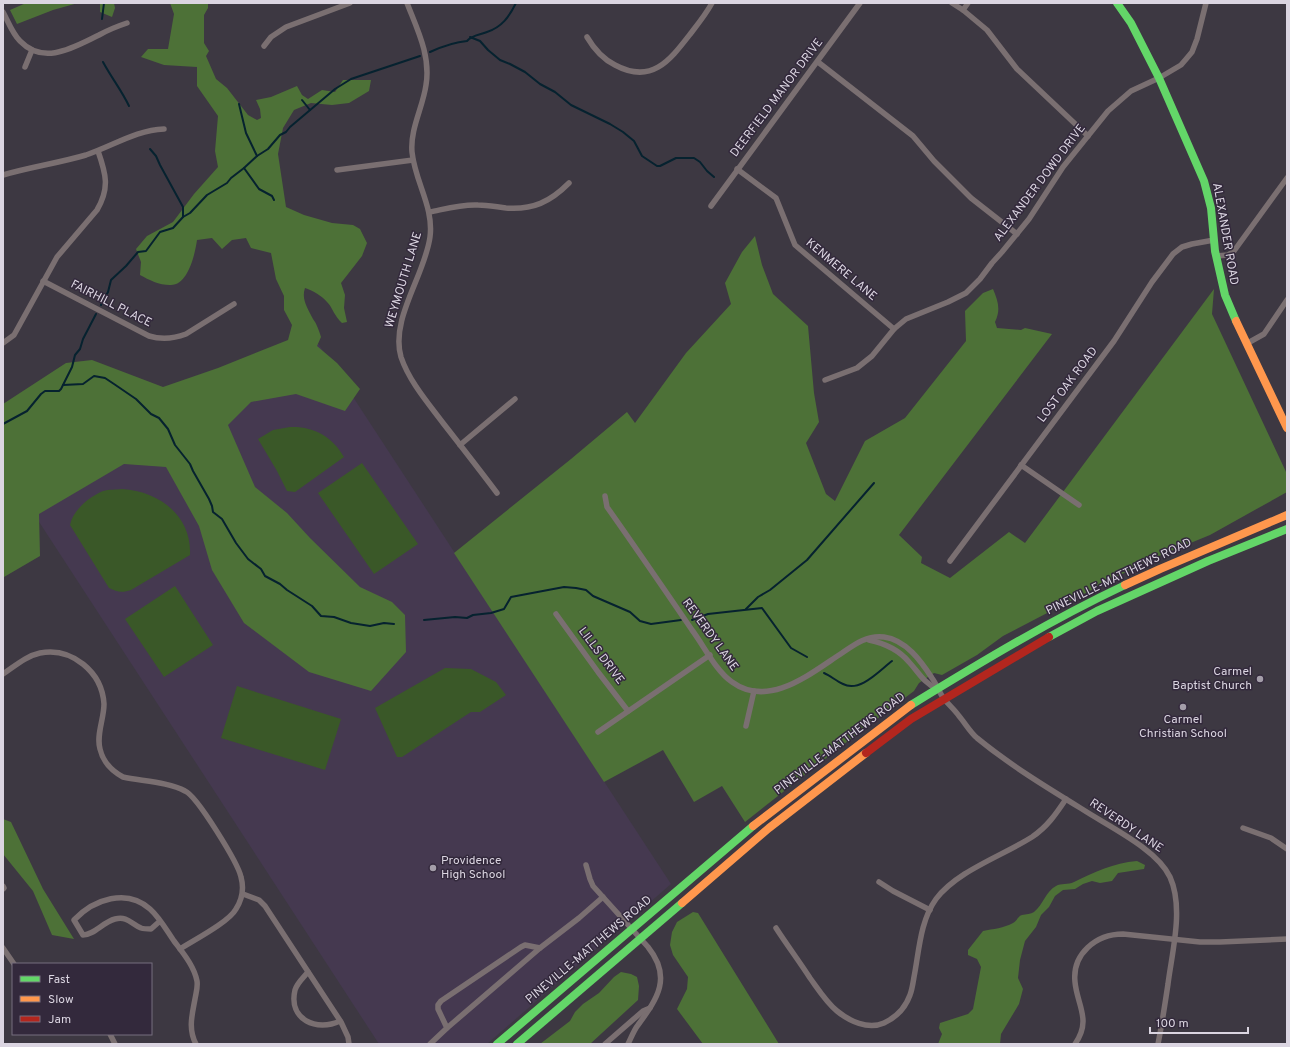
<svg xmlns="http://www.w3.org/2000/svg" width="1290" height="1047" viewBox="0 0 1290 1047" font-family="Overpass,sans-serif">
	<rect width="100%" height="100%" fill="#3d3842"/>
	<!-- built -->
	<path fill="#453950" d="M308,328L671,884L487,1044H379L30,508Z"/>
	<!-- green -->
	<g fill="#3a5828">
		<path d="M290,427C313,426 332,436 344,457L295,492L287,491L277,471L258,439L273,430Z"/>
		<path d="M362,463L418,544L374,574L318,493Z"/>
		<path d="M122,489C159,491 192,516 190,555L131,590C122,593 117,592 109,588L70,525C73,510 89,497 103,491C109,489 116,490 122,489Z"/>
		<path d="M175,586L213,645L164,677L125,619Z"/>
		<path d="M445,668L471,669L496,682L506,695L480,712H471L402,757H397L375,708Z"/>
		<path d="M237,686L341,719L325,770L221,738Z"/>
	</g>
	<!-- forest -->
	<g fill="#4d7137">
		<path d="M26,3H78L53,10L17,24L10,10Z"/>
		<path d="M100,3H114L115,8L112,17L100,12Z"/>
		<path d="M170,3H208V8L204,15V43L209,51L206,56L216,79L227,88L248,115L257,120L261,118L260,109L256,100L271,97L297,86L302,95L308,99L322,90L335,92L343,80H371L369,91L349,103L332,105L311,103L294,110L283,128L278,154L286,207L304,215L332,223L353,225L360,229L367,243L362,256L341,283L345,295L344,308L347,322L342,323C334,316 333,308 327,302C322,296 312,290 305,288C301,299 308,309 313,319C317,324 319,331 321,337L317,346L337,363L360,389L345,411L296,394L251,402L228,425L255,487L287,513L310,538L360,587L392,602L405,615L406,652L371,691L309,672L244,623L212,570L199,526L166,467L124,464L39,514L40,556L4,577L3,579V404L66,363L92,360L163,387L218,368L288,340L292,325L284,310V296L276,279L271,253L251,248L246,238L232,240L222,249L212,238L197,240C195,254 188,286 170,285C159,285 149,280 140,275L141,262L136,249L147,236L173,222L194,194L218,167L215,151L218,116L197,86V67L164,65L141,57L148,49H168L174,14Z"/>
		<path d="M755,236L762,265L773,294L808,326L814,393L819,422L806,443L826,494L835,501L865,441L905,418L966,341L965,311L983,293L993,289C998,301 1001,310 995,322L997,328L1021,330L1025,328L1052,334L899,535L922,557L921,563L950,578L1009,532L1025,543L1214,289L1212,314L1287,474V492L1210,535L1149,560L1003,636L977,655L942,675L934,673L919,683L914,691L853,737L745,822L722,786L694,802L663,750L604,782L454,553L571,459L627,412L635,423L686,353L731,304L725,283L742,252Z"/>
		<path d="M3,819L11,822L43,889L74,939L52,935L33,891L3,854Z"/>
		<path d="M1137,861L1145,865L1144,869L1118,873L1112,881L1100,883L1092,881L1083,884L1075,889L1063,890L1055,896L1049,907L1041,915L1036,927L1025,941L1020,960L1018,978L1023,989L1019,1004L1001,1034L1000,1044H938L942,1034L939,1028L940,1023L968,1014L973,1009L981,967L977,959L968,955V950L983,931C993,929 1004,928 1013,923C1017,921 1018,916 1022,915C1026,914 1031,914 1034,912C1043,905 1046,891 1056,886C1061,883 1068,885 1074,882C1095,872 1113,863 1137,861Z"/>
		<path d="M693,912L698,913L779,1044H703L677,1009L687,989L688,977L673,955L670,945L672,932L677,922Z"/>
		<path d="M621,972L631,974L637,977L639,986L638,1000L590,1044H540L570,1021L575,1012L583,1004L599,993L614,977Z"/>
	</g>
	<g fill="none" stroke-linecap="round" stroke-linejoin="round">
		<!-- stream -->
		<g stroke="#06222f" stroke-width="2">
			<path d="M102,19L104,3"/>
			<path d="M470,37L480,41L488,50L500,60L510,64L525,72L540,84L555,92L571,105L610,124L623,132L634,141L642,156L657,166H660L676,158H694L700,162L707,171L714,177"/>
			<path d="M430,52C441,47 455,42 467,41C472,35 480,35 487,32C502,27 509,17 516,3"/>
			<path d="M103,62C111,77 122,91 129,106"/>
			<path d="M302,100L310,110"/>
			<path d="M239,104L246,133L257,156"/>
			<path d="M150,149L156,156L160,165L183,207V217"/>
			<path d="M244,168L259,189L272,196L274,200"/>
			<path d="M101,305L108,292L111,280L126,266L138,252L146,251L160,232L173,228L183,217L190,213L207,195L227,183L231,178L244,168L257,156L268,149L280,135L286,132L290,127L335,89L351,79L420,56"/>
			<path d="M63,385L83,384L94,376L105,378L114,384L136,399L151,414L159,418L168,429L175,445L190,464L193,471L209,499L212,506L213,512L222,519L236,543L248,559L261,569L265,576L280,584L287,590L312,606L321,616L334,617L351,623L370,626L384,623L394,624"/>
			<path d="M3,424L27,411L41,394L45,391H59L61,389L72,367L75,355L80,349L83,339L96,314"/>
			<path d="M746,609L758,597L770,590L807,560L874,483"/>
			<path d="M424,620L455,617L467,618L473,615L491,613L504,609L511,597L564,587L576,588L586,590L593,596L630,612L640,621L651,624L681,620"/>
			<path d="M692,620L708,614L762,608L791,648L807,657"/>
			<path d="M824,673C831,676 836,681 843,684C860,693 880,670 892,661"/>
		</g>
		<!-- street -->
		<g stroke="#7a6f71" stroke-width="5.5">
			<path d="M407,3C417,29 431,56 426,85C423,107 410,129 412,152C415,182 434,207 430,237C425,275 390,319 401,357C409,381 428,403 443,423C461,446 479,469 497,493"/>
			<path d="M952,3L963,10L987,30L1017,69L1088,136"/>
			<path d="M963,10L968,3"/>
			<path d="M3,12C8,21 12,33 20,41C44,66 74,47 99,35C108,30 118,26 127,23"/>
			<path d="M587,37C594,49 603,59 615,65C652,85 670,60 691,33C698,24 706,14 712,3"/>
			<path d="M264,46L271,37L286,27L350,3"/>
			<path d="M818,62L913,136L934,161L971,198L1017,234"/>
			<path d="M25,67L32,50"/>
			<path d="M737,169L776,198L795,245L894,329"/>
			<path d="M337,170L413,160"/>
			<path d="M3,175C30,167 59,163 86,155C113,146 136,130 164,129"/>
			<path d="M711,206L860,3"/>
			<path d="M430,212C445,209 462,204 478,205C487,205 497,207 506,208C533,210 550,202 569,183"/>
			<path d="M1216,256L1228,255L1234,251L1287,178"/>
			<path d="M43,281L149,336C162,340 173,339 186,334L234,304"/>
			<path d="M3,343L14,335L57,257L97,210C110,188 106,174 98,151"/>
			<path d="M1246,344L1264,334L1287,300"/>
			<path d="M825,380L857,368L872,356L894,329L906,319L948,302L966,293L980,279L992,263L1002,252L1029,219L1063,167L1108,111L1131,91L1159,78L1181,65L1187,58L1192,52L1197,39L1206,3"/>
			<path d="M460,445L515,399"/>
			<path d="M1021,465L1079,505"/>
			<path d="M605,496L607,507C636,548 664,589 692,630C704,646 716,671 732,682C769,709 811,673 842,653C855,644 867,635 884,637C906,640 921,661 932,678C937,685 939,692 944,699C949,705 955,710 959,716C965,723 970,732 977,738C1010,765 1046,787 1082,809C1108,826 1157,849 1170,877C1184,908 1172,952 1168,984C1165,1004 1162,1024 1158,1044"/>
			<path d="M950,561L1114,341L1152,282L1173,254L1182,247L1192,244L1214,240"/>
			<path d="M556,614L598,672L628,711"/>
			<path d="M869,640C883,643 899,650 909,662C920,674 922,681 938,690"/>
			<path d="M3,674C15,666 26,656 40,653C72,647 102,672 104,704C104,719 96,735 100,749C103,762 112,771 123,777C141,781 169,782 185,791C197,796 238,863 241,877C244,888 243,898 236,909C229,922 194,940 180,949"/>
			<path d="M746,726L754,691"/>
			<path d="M598,732L710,655"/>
			<path d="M1243,828L1271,838L1287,849"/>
			<path d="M586,865L590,879L593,886L648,947C672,977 658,998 638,1025C634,1030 631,1038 628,1044"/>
			<path d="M879,882L893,891L930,910"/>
			<path d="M3,886L4,888L3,889"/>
			<path d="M243,894L259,900L265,906L341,1022L348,1037L349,1044"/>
			<path d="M160,921L151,929C148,929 144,929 141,928C131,924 128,916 115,919C103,922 94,935 83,935L74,920C94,899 127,888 150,909C160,918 167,931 174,941C183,953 194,966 197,981C198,987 196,993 195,999C192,1015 188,1029 196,1044"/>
			<path d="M776,928C787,945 799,961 810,978C818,989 826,1002 837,1011C849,1021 868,1030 884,1023C897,1017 905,1009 910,995C912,990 913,983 914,977C919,952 920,921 936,899C957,871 1002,856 1032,837C1047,827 1056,814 1066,799"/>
			<path d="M3,948L14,964"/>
			<path d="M308,972C303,978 297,983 295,990C288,1020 317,1032 340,1021"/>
			<path d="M447,1028L540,948"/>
			<path d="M110,1034L115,1044"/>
			<path d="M430,1044L447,1028L438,1009V1005L441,1001L521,947L525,945L540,948L579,918L603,897"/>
			<path d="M605,1044L643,1011L650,1008"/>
			<path d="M1075,1044C1092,1020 1077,1005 1075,982C1072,954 1096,934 1123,934L1200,942H1220L1287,939"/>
		</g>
		<!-- fast -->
		<g stroke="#63d668" stroke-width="8">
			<path d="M1117,3L1131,23L1159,78L1204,181L1211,208L1215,251L1225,295L1236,321"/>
			<path d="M1049,637L1097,611L1208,561L1287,529"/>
			<path d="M911,705C981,662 1051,620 1125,585"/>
			<path d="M497,1044L753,826"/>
			<path d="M517,1044L682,903"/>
		</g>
		<!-- slow -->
		<g stroke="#ff974d" stroke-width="8">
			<path d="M1236,321L1287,428"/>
			<path d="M1125,585L1160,569L1287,515"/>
			<path d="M753,826L911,705"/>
			<path d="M682,903L769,828L866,753"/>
		</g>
		<!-- jam -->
		<path stroke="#b3261e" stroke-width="8" d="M866,753L911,719L1049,637"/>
	</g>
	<!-- markers -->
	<g fill="#a49ea9" stroke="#33293c" stroke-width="1.5">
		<circle cx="1260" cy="679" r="4"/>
		<circle cx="1183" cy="707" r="4"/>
		<circle cx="433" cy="868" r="4"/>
	</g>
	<g text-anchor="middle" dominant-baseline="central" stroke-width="3" stroke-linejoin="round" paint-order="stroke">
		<!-- street labels -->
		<g font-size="12" fill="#dbd5e1" stroke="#33293c">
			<text transform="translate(777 98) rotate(-53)">DEERFIELD MANOR DRIVE</text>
			<text transform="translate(1040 183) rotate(-53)">ALEXANDER DOWD DRIVE</text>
			<text transform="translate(1225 234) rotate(80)">ALEXANDER ROAD</text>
			<text transform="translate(841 270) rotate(40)">KENMERE LANE</text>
			<text transform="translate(404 280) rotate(-73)">WEYMOUTH LANE</text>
			<text transform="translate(111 304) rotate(27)">FAIRHILL PLACE</text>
			<text transform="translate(1068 385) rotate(-53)">LOST OAK ROAD</text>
			<text transform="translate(1119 577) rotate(-26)">PINEVILLE-MATTHEWS ROAD</text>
			<text transform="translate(710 635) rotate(54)">REVERDY LANE</text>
			<text transform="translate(601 656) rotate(53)">LILLS DRIVE</text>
			<text transform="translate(840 744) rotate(-37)">PINEVILLE-MATTHEWS ROAD</text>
			<text transform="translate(1126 826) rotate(34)">REVERDY LANE</text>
			<text transform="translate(589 950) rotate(-40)">PINEVILLE-MATTHEWS ROAD</text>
		</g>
		<!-- poi labels -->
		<g font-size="12" fill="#dbd5e1" stroke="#33293c" text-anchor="end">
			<text x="1252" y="672">Carmel<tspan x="1252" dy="14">Baptist Church</tspan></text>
			<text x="1183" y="720" text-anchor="middle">Carmel<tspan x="1183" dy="14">Christian School</tspan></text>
			<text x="441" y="861" text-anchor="start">Providence<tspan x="441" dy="14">High School</tspan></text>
		</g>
	</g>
	<!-- border -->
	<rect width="1290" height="1047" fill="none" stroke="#dbd5e1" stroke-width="8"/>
	<!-- legend -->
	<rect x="12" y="963" width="140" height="72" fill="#33293c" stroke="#766e7e"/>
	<rect x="20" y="976" width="20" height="6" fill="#63d668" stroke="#766e7e"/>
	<text x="48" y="983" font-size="12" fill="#dbd5e1">Fast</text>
	<rect x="20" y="996" width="20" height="6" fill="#ff974d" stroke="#766e7e"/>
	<text x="48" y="1003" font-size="12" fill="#dbd5e1">Slow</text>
	<rect x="20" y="1016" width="20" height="6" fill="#b3261e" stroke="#766e7e"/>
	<text x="48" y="1023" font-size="12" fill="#dbd5e1">Jam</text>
	<!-- scale -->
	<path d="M1150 1027v6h98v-6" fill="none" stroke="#dbd5e1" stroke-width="2"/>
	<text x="1156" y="1027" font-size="12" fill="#dbd5e1" stroke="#33293c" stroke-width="3" paint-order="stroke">100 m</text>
</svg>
